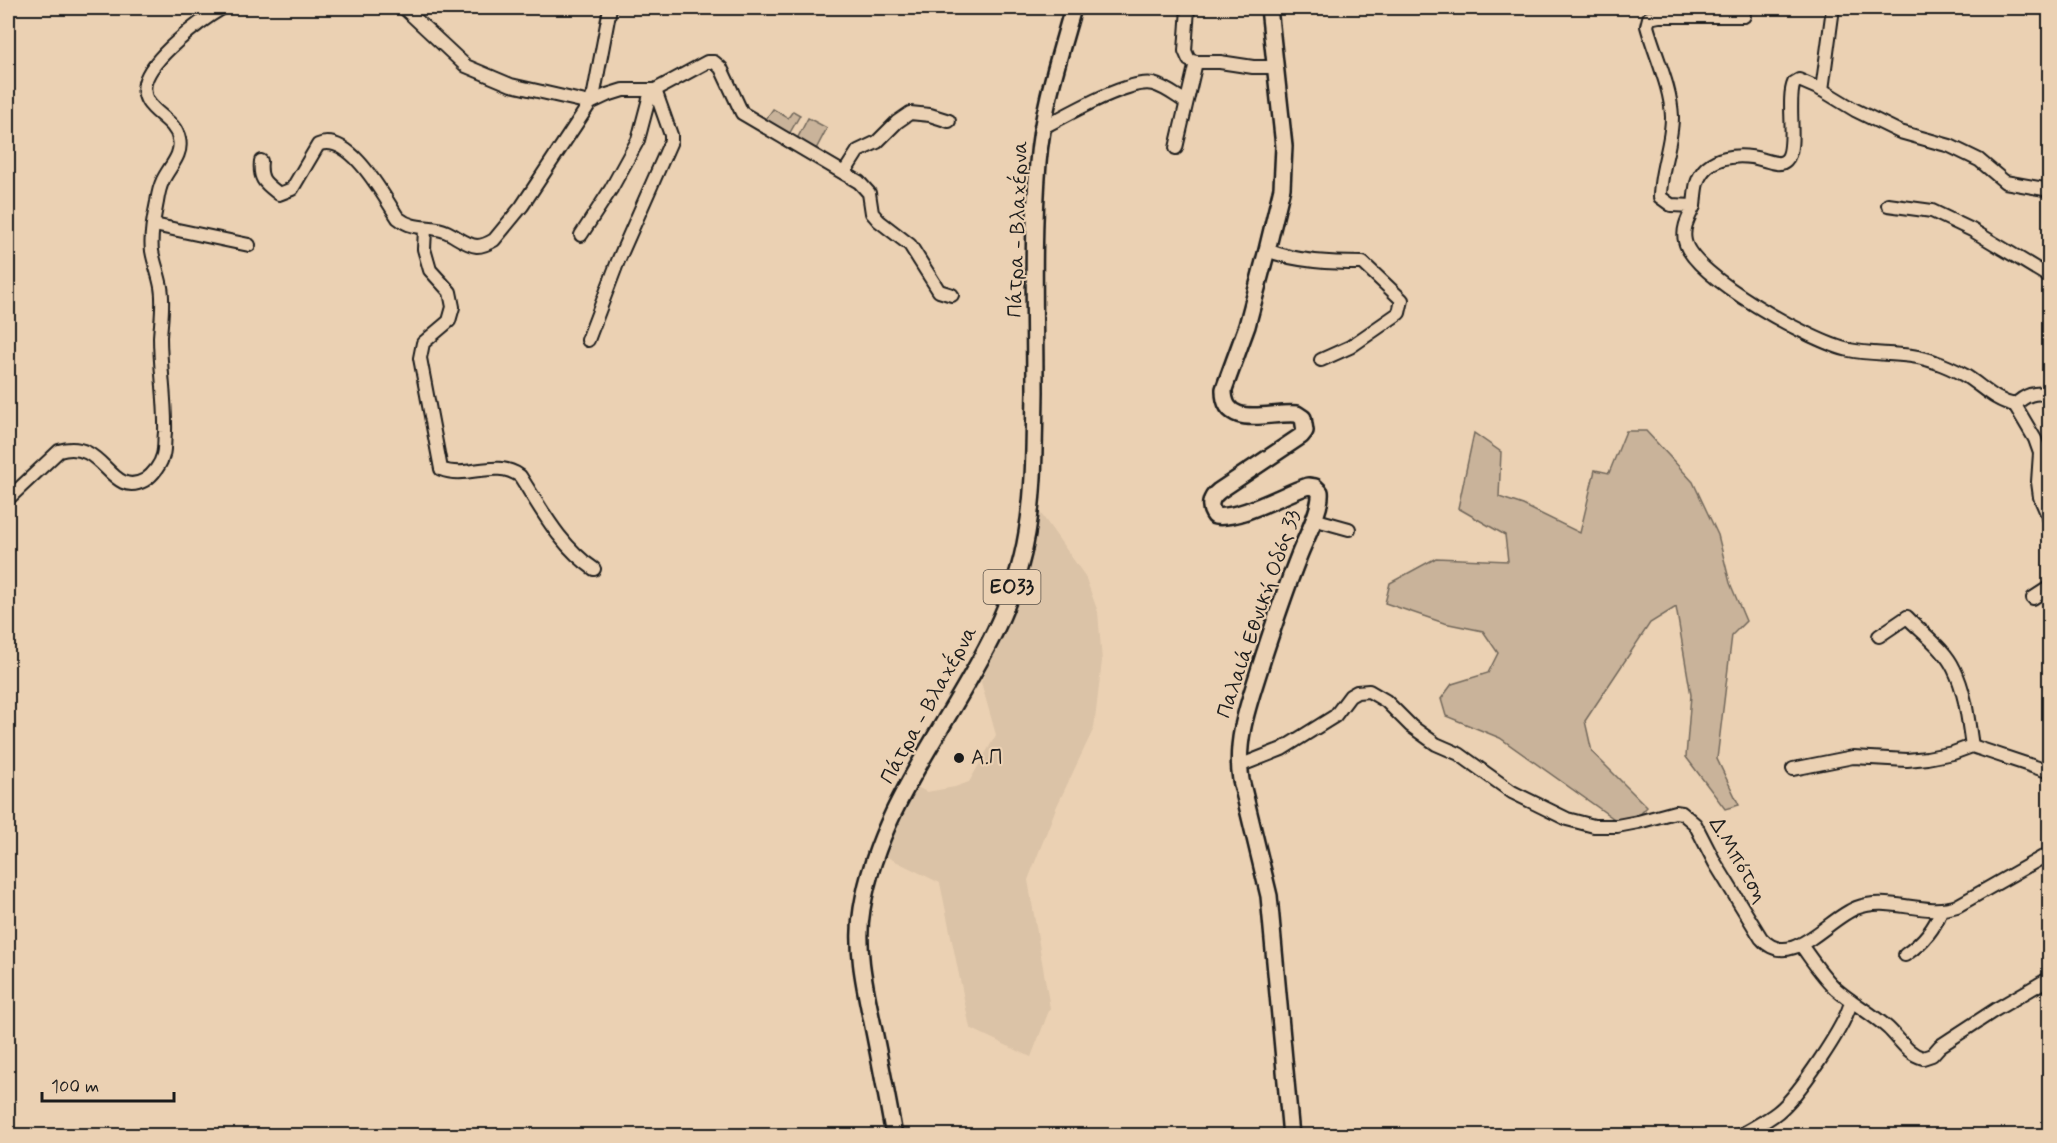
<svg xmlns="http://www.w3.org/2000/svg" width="2057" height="1143" viewBox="0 0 2057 1143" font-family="Mynerve,sans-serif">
	<rect width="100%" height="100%" fill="#ebd1b3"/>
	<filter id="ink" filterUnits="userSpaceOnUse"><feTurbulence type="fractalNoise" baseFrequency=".0167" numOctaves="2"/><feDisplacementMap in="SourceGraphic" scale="12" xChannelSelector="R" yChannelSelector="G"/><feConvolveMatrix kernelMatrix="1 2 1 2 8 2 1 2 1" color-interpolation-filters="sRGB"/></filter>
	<g filter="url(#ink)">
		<!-- built -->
		<path fill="#dbc3a7" d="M1039,511L1085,576L1098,612L1102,661L1094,728L1056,808L1028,880L1050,1008L1031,1057L970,1028L940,883L883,855L917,787L927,792L955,787L969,782L996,735L981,682L1008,623L1025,574L1035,542Z"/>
		<!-- green -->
		<g fill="#c9b39a" stroke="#72685b" stroke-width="1.5">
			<path d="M773,109L788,118L793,111L800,115L788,136L764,122Z"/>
			<path d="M808,118L827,128L815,151L796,141Z"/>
			<path d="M1626,431H1646L1693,482L1718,535L1730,583L1746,621L1732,635L1717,759L1739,805L1725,809L1686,757L1691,695L1676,607L1650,623L1585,721L1592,752L1647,807L1627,828L1500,738L1446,716L1441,699L1452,684L1488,673L1498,653L1483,631L1444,623L1385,603L1390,583L1436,558L1508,561L1505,535L1458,508L1474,433L1501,452L1499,497L1523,505L1580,533L1595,470L1609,473Z"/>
		</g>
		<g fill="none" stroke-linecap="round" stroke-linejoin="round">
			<defs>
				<g id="minor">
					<path d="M404,8L466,66L511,85L590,103L607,95L623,90H655L707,62H714L721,68L742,113L859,182L869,193L872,213L879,221L910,245L939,291L952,295"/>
					<path d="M1188,8L1185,51L1189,60L1196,62H1220L1253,67H1276"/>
					<path d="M1744,16H1659L1649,18L1647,26C1655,55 1671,87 1672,117C1672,144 1660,170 1660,197L1671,205L1694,206C1689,217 1682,228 1685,241C1692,276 1814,343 1849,350C1877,356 1908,351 1935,362C1944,365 1955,370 1964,375C1981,385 1994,401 2015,405C2025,395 2035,391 2050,395"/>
					<path d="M1822,90L1833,8"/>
					<path d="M1044,127C1065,116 1130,78 1153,84C1165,87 1176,96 1186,102"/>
					<path d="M1176,148L1196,62"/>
					<path d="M261,161C259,180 265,183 279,194L292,189L318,145C350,131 384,197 398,218C416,232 429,224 447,232C456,236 466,245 477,246C483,246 489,243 494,240L522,206L590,103L594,93L610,8"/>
					<path d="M844,173L858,151L877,142L897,122L910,113L930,115L949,121"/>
					<path d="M1888,205L1932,211L1972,230L2050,277"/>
					<path d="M1694,206C1695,198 1695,190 1697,183C1706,154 1741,153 1764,160C1772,162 1780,166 1786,160C1798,149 1786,100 1794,83L1799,80L1822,90L1855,110L1900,132L1950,146L1979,160L2005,182L2050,190"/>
					<path d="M154,225L249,245"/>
					<path d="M425,229L424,249L430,270L450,292L453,307L449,321L423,343L420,358L441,469C467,480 495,458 520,476C542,510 560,546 594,569"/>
					<path d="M581,235L611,189L638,140L651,91"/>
					<path d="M1267,250C1296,262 1333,263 1363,263L1402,300L1399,313L1350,347L1321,360"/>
					<path d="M588,340L618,261L671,141V135L655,90"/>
					<path d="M2015,405L2035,439L2040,453L2038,482L2040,497L2050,520"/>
					<path d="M8,499L59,451C105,437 109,500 145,480C153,475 161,464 163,455C165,448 164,439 165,432C166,400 160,369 160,337C161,321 164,303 161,287C159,275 154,263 152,251C150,236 154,217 157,202C158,195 160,186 163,180C169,167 183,155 179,139C174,115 139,111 145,83C151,58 200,21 222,8"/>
					<path d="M1313,519L1349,529"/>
					<path d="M2033,598L2050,587"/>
					<path d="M1879,636L1907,617C1922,633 1945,649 1954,669C1966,693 1968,721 1972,746"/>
					<path d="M1239,766L1282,749L1335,716L1350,696L1357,692L1369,691L1386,701L1411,726L1436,744L1459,754L1512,792L1567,819L1594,826H1617L1638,822L1675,812L1682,813L1695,824L1715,863L1761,938C1790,972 1827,919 1856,908C1888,895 1924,917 1957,906L2050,853"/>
					<path d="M1793,769L1853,757L1907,760L1927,758L1953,753L1972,746L2050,772"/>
					<path d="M1801,945C1812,960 1822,976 1836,989C1852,1003 1871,1013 1888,1028C1899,1038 1907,1054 1923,1058L1932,1055L1940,1046L1995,1010L2050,978"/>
					<path d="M1905,955C1921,944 1935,929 1941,910"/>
					<path d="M1739,1136C1752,1128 1767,1121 1778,1112C1797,1097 1847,1024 1851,1001"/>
				</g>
				<g id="major">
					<path d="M1269,8L1284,146L1282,188L1267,250L1247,326L1224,389C1223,431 1270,411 1297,414L1303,418L1305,431L1301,436L1219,491C1210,498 1208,507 1215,516C1240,520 1283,494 1308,486L1315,487L1320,492C1322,509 1304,541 1298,558C1285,591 1274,624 1263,658C1251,698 1234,738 1241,780L1269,896L1291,1136"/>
					<path d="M894,1136C888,1101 881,1066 874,1031C866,992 855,949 862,909C884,771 1005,672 1027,533C1035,487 1034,440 1035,392C1035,316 1032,239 1038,163C1042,110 1059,58 1073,8"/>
				</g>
			</defs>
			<!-- minor casing -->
			<use href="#minor" stroke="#1c1c1c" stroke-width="16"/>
			<!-- major casing -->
			<use href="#major" stroke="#1c1c1c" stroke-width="20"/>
			<!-- minor -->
			<use href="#minor" stroke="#ebd1b3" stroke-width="12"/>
			<!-- major -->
			<use href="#major" stroke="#ebd1b3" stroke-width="15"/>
		</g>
	</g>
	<!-- markers -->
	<circle fill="#1c1c1c" stroke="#ebd1b3" stroke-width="2" cx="959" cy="758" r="6"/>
	<g text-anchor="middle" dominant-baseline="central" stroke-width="4.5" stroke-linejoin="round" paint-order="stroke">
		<!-- shield labels -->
		<rect fill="#ebd1b3" stroke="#5a5249" stroke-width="1.5" x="983.5" y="570" width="57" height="34" rx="4.5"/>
		<g font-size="20" font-weight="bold" fill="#1c1c1c">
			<text x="1012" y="587">ΕΟ33</text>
		</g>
		<!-- street labels -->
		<g font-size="21" fill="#1c1c1c" stroke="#ebd1b3">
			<text transform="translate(1018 229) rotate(-88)">Πάτρα - Βλαχέρνα</text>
			<text transform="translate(1259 614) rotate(-71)">Παλαιά Εθνική Οδός 33</text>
			<text transform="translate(929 705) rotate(-61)">Πάτρα - Βλαχέρνα</text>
			<text transform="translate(1738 860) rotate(60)">Δ.Μπότση</text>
		</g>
		<!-- poi labels -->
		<g font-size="21" fill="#1c1c1c" stroke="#ebd1b3" text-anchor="start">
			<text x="971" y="758">Α.Π</text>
		</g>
	</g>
	<!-- margin -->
	<rect width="2057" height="1143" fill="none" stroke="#ebd1b3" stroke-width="30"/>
	<rect x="15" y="15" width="2027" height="1113" fill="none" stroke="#1c1c1c" stroke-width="2" filter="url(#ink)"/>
	<!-- scale -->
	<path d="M42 1092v9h132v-9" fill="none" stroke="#1c1c1c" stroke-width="3"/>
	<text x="51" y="1092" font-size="18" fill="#1c1c1c" stroke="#ebd1b3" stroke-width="4.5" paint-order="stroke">100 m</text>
</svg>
